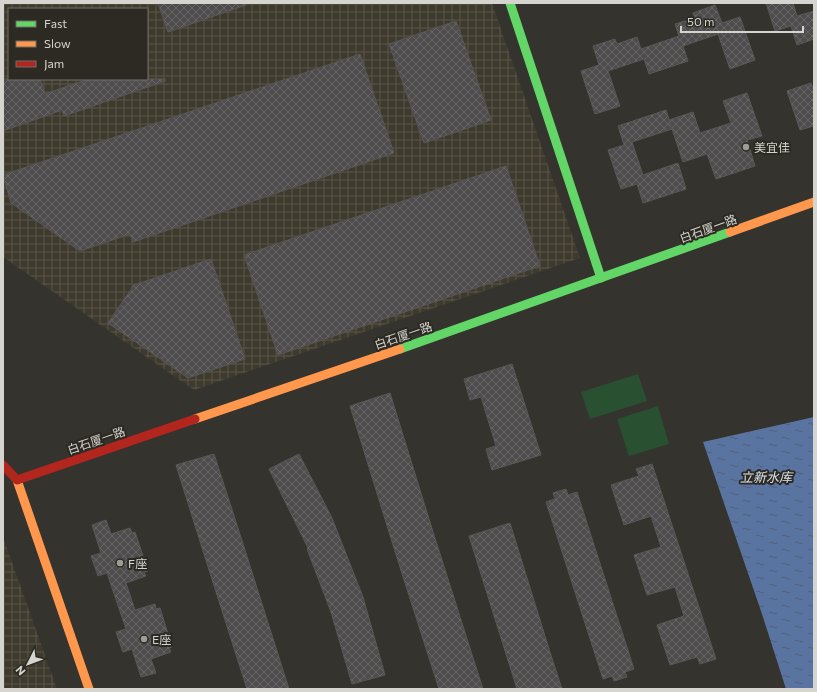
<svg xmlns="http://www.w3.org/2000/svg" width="817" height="692" viewBox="0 0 817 692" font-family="Commissioner,'Noto Sans SC',sans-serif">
	<defs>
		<pattern id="industrial-grid" width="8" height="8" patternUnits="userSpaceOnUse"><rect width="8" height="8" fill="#3e3a2d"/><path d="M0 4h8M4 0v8" fill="none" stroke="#59564a"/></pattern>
		<pattern id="water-ripples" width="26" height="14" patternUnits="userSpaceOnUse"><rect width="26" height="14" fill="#5a74a2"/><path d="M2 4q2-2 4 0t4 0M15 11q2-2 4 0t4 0" fill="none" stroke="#505f7a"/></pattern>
		<pattern id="building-cross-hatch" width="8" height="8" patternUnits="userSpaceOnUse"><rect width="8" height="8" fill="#4e4c4c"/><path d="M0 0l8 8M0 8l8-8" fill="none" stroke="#676565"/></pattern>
	</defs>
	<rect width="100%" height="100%" fill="#34332e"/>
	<!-- industrial -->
	<g fill="url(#industrial-grid)" fill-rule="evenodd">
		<path d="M3,3H492L580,258L194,390L3,257ZM9,9H147V79H9Z"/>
		<path d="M3,537L57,689H3Z"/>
	</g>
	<!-- pitch -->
	<g fill="#295031">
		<path d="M638,374L647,401L590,419L581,392Z"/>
		<path d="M658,406L669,444L629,456L617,419Z"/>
	</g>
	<!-- water -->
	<path fill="url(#water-ripples)" d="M814,417V689H786L762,614L703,442Z"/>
	<!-- building -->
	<g fill="url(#building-cross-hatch)" stroke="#595857">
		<path d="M158,3H245L246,5L168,32Z"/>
		<path d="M766,3H793L797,16L814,11V39L797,45L791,26L775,31Z"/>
		<path d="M715,5L722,23L740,17L755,60L730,69L718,34L683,46L688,61L649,74L644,59L608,71L620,106L595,114L581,71L599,65L593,46L615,39L617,44L637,37L641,49L679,36L675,24L695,18L693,13Z"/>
		<path d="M456,21L491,120L424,143L389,44Z"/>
		<path d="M360,54L394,153L133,242L130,234L80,251L11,203L3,175Z"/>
		<path d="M3,79H40L45,94L88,79H165V81L64,116L62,110L3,131Z"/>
		<path d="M811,83L814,91V126L800,130L787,91Z"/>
		<path d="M747,93L762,136L747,140L755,166L716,179L707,154L683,162L669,120L693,112L700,133L731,123L723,101Z"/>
		<path d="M666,110L672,129L632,142L643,175L678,163L686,189L643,203L637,184L621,189L608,150L624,145L618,126Z"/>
		<path d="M506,166L540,266L278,355L244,255Z"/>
		<path d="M211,259L245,359L188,378L108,323L134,285Z"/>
		<path d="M512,364L541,455L492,470L486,449L496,446L481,397L470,400L464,379Z"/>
		<path d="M390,393L434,535L483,689H439L398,561L350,406Z"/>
		<path d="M214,454L238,528L289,689H247L203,551L176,465Z"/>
		<path d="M299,454L332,518L363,597L385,675L352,684L331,612L307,549L308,548L269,469Z"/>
		<path d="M652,464L716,659L700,664L697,657L670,665L657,625L684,616L675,587L647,595L634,555L661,547L651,516L624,525L611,485L639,476L636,469Z"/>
		<path d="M566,489L568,495L577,492L634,669L625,672L627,677L614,681L612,676L603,679L546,502L555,499L553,493Z"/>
		<path d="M106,520L111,534L130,528L132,533L135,532L148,571L144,572L146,576L126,583L135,610L155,604L156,609L160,608L172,647L169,648L171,652L151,659L156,673L141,677L132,649L123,652L116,632L126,629L107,573L98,576L91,556L101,553L92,525Z"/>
		<path d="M510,523L549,649L562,689H517L469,536Z"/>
	</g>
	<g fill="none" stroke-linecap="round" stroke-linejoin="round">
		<!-- fast -->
		<g stroke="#63d668" stroke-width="9">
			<path d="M510,3L601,278"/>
			<path d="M400,349L730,232"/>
		</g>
		<!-- slow -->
		<g stroke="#ff974d" stroke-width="9">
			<path d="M730,232L814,202"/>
			<path d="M195,419L400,349"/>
			<path d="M17,480L89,689"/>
		</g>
		<!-- jam -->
		<path stroke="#b3261e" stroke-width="9" d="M3,465L17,480L195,419"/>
	</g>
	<!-- markers -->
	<g fill="#9d9c97" stroke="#2c2a22" stroke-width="1.5">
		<circle cx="746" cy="147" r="4"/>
		<circle cx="120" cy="563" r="4"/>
		<circle cx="144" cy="639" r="4"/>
	</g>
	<g text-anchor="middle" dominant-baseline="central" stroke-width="4" stroke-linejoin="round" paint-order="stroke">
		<!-- poi labels -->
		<g font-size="12" fill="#d6d4cf" stroke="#2c2a22" text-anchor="start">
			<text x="754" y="147">美宜佳</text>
			<text x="128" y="563">F座</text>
			<text x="152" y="639">E座</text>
		</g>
		<!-- street labels -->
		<g font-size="12" fill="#d6d4cf" stroke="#2c2a22">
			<text transform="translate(708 228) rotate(-20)">白石厦一路</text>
			<text transform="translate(403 335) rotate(-19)">白石厦一路</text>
			<text transform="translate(96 440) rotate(-19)">白石厦一路</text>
		</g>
		<!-- water labels -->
		<g font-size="13" font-style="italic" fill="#dbe4f3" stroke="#2c2a22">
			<text x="766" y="477">立新水库</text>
		</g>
	</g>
	<!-- border -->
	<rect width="817" height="692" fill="none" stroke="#d6d4cf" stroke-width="8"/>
	<!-- legend -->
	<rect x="8" y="8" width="140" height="72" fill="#2c2a22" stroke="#706e67"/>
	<rect x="16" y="21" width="20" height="6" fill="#63d668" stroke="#706e67"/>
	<text x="44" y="28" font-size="12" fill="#d6d4cf">Fast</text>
	<rect x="16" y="41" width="20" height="6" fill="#ff974d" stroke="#706e67"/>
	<text x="44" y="48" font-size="12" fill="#d6d4cf">Slow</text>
	<rect x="16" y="61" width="20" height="6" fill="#b3261e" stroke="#706e67"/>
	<text x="44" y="68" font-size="12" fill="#d6d4cf">Jam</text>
	<!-- north arrow -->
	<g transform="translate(28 664) rotate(228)" stroke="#2c2a22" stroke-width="3" paint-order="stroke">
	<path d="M0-3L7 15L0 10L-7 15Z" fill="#d6d4cf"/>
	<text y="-6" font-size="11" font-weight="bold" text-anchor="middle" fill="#d6d4cf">N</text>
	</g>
	<!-- scale -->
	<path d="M681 26v6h122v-6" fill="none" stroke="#d6d4cf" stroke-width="2"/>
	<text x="687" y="26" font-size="12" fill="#d6d4cf" stroke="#2c2a22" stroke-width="3" paint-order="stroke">50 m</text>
</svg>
